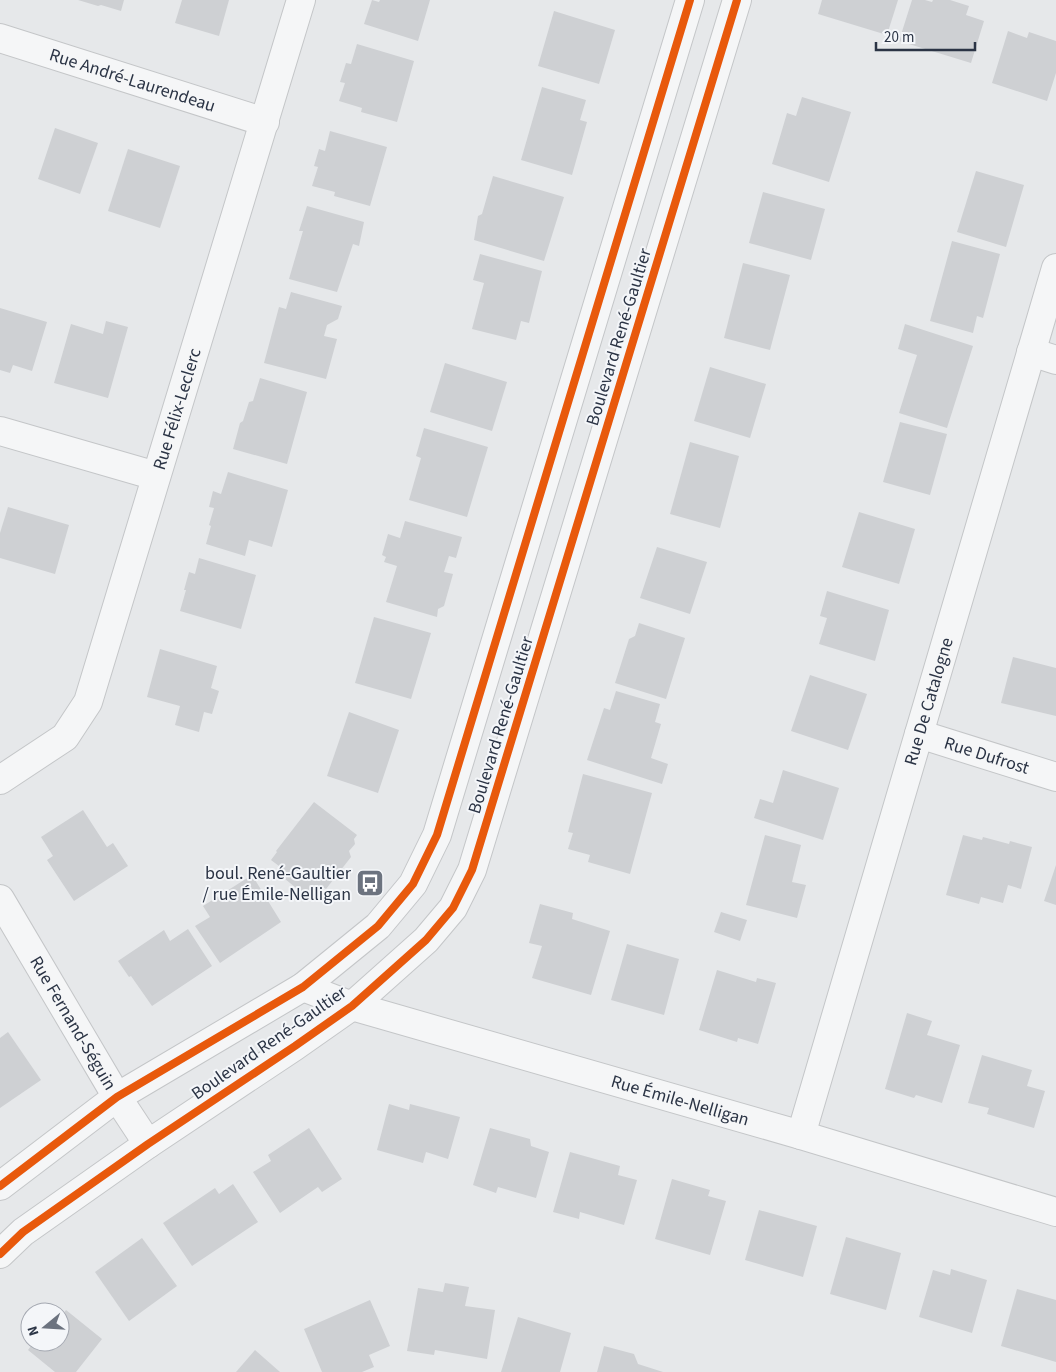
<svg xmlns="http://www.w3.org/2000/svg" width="1056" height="1372" viewBox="0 0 1056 1372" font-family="'Source Sans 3',sans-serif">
  <rect width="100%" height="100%" fill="#e6e8ea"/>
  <!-- building -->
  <g fill="#ced0d3">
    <path d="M78 0H124L121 11 101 5 98 6Z"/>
    <path d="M182 0H229L219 36 175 23Z"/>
    <path d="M372 0 379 2 380 0H430L418 41 364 24Z"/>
    <path d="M822 0H898L887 35 818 14Z"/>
    <path d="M912 0H925L932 2 933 0H950L969 6 966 15 984 21 971 63 899 41Z"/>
    <path d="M554 11 615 30 599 84 538 66Z"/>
    <path d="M1008 31 1027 38 1029 32 1056 41V73L1047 101 992 83Z"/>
    <path d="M357 44 414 61 397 122 361 112 362 108 339 101 345 83 340 82 346 63 351 64Z"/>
    <path d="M542 87 586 100 580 120 587 122 572 175 521 160Z"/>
    <path d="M802 97 851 112 829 182 772 164 787 113 796 116Z"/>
    <path d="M55 128 98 143 80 194 38 179Z"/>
    <path d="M330 131 387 147 370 206 334 196 335 192 312 186 318 167 314 166 319 149 325 151Z"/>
    <path d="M128 149 180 166 160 228 108 211Z"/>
    <path d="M976 171 1024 185 1006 247 957 232Z"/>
    <path d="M493 176 564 197 544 261 474 240 478 216 482 214Z"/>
    <path d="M763 192 825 209 811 260 749 243Z"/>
    <path d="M307 206 364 222 359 246 353 244 337 292 289 279 303 231H299Z"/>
    <path d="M952 241 1000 254 983 318 977 316 973 333 930 321Z"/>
    <path d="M480 254 542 271 529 323 521 321 516 340 472 329 484 283 473 280Z"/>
    <path d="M743 263 790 275 770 350 724 338Z"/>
    <path d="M291 292 342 306 338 319 327 325 324 336 337 339 326 379 264 363 279 307 286 309Z"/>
    <path d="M0 308 47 322 32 371 13 365 10 373 0 370Z"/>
    <path d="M106 321 128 327 108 398 54 383 71 324 103 334Z"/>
    <path d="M905 324 973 346 947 428 899 413 917 355 898 349Z"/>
    <path d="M445 363 507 382 492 431 430 412Z"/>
    <path d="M710 367 766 384 750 438 694 421Z"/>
    <path d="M260 378 307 392 287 464 233 449 240 423 243 421 249 402 253 401Z"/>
    <path d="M900 422 947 434 930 495 883 482Z"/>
    <path d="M424 428 488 447 467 517 409 500 421 458 416 456Z"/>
    <path d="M690 442 739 456 720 528 670 514Z"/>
    <path d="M228 472 288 490 272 547 249 540 245 556 206 544 211 526 209 525 214 508 209 507 213 491 221 494Z"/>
    <path d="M8 507 69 525 55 574 0 558V533Z"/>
    <path d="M859 512 915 529 899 584 842 567Z"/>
    <path d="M405 521 462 537 456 558 449 556 444 572 453 574 444 606 438 609 437 617 386 602 397 566 384 562 386 557 382 555 388 534 400 538Z"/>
    <path d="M657 547 707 562 690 614 640 598Z"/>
    <path d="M199 558 256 575 241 629 180 611 186 590H184L189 572 195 574Z"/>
    <path d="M827 591 889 610 875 661 819 644 827 618 820 616Z"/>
    <path d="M374 617 431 633 411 699 355 683Z"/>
    <path d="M639 623 685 638 666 699 615 683 629 639 635 636Z"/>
    <path d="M160 649 217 666 211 688 219 691 212 714 204 712 199 732 175 725 180 706 147 697Z"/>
    <path d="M1013 657 1056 668V716L1001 703Z"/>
    <path d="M810 675 867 694 848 750 791 731Z"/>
    <path d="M616 691 660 704 655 722 661 724 651 758 668 764 662 784 587 760 604 708 610 710Z"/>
    <path d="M349 712 399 730 378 793 327 776Z"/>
    <path d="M783 770 839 788 823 840 754 818 760 799 773 803Z"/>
    <path d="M583 774 652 793 630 874 588 862 590 855 568 849 573 833 568 832Z"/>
    <path d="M314 802 357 835 354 839 355 844 349 851 351 857 326 889 323 887 312 901 279 874 283 869 271 860 277 852 276 851Z"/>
    <path d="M83 810 107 847 113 843 128 866 74 901 47 860 53 856 41 837Z"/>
    <path d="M765 835 801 845 792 882 806 885 797 918 746 905Z"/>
    <path d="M963 835 982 840 983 837 1009 844 1010 841 1032 847 1021 889 1008 885 1003 903 981 897 979 904 946 895Z"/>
    <path d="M1056 865V905L1044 901Z"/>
    <path d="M252 875 281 922 220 963 195 926 210 917 203 906Z"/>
    <path d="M540 904 573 913 572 919 610 931 591 995 532 978 542 946 529 943Z"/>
    <path d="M721 912 747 920 740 941 714 932Z"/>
    <path d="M188 929 212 966 152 1006 131 976 129 977 118 961 164 930 170 941Z"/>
    <path d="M627 944 679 959 664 1015 611 1000Z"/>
    <path d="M717 970 756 982 757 978 776 983 758 1044 738 1038 737 1042 699 1030Z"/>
    <path d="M907 1013 932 1021 927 1035 960 1045 942 1103 916 1095 914 1098 885 1089Z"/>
    <path d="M8 1032 41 1080 0 1108V1038Z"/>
    <path d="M982 1055 1032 1070 1027 1086 1045 1091 1034 1128 987 1114 989 1108 968 1103Z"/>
    <path d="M389 1104 409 1110 410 1104 460 1117 448 1159 426 1152 423 1163 377 1150Z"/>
    <path d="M309 1128 342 1179 322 1192 318 1187 280 1213 253 1172 271 1161 268 1155Z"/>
    <path d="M490 1128 530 1139 531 1146 549 1152 536 1198 498 1187 496 1193 473 1185Z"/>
    <path d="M570 1152 620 1166 618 1175 637 1180 624 1225 580 1212 579 1219 553 1212Z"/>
    <path d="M672 1179 710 1190 708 1196 726 1201 710 1255 655 1239Z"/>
    <path d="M233 1184 258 1222 192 1266 163 1223 215 1188 219 1194Z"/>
    <path d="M759 1210 817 1226 803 1277 745 1260Z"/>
    <path d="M846 1237 901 1253 886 1310 830 1294Z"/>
    <path d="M142 1238 177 1286 129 1321 95 1272Z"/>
    <path d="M951 1269 987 1280 972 1333 919 1317 933 1270 950 1275Z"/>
    <path d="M445 1283 469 1287 465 1306 495 1310 487 1359 435 1350 434 1355 407 1351 418 1288 443 1292Z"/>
    <path d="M1017 1289 1056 1300V1362L1001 1346Z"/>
    <path d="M370 1300 390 1346 369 1355 374 1367 362 1372H322L304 1329Z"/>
    <path d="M66 1310 102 1339 76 1372H55L28 1350 34 1342H60V1318Z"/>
    <path d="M518 1317 571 1333 560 1372H501Z"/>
    <path d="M604 1346 634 1354 638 1364 663 1372H597Z"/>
    <path d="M255 1350 280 1372H236Z"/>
  </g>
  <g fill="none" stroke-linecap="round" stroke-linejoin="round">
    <!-- minor casing -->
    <g stroke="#c4c6c8" stroke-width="30">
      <g id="minor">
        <path id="s1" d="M0 38 265 122"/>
        <path d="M1031 352 1056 360"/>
        <path d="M0 431 156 476"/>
        <path id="s2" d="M919 734 1056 777"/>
        <path id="s3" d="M0 780 65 737 88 702 301 0"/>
        <path id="s4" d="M0 899 117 1097 148 1144"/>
        <path id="s5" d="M303 987 352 1006 801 1135 1056 1212"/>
        <path id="s6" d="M801 1135 1056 268"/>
        <path d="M0 1186 117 1097 303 987 378 926 413 884 437 835 690 0"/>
        <path d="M0 1254 23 1232 148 1144 295 1046 352 1006 426 940 453 908 472 870 737 0"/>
      </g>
    </g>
    <!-- minor -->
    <use href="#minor" stroke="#f5f6f7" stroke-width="28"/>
    <!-- cycleway casing -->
    <g stroke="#f4f6f9" stroke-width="11">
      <g id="cycleway">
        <path d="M0 1186 117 1097 303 987 378 926 413 884 437 835 690 0"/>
        <path d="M0 1254 23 1232 148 1144 295 1046 352 1006 426 940 453 908 472 870 737 0"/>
      </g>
    </g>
    <!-- cycleway -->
    <use href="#cycleway" stroke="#e8590c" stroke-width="8"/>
  </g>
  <!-- icons -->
  <defs>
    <g id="bus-square" transform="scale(1.4375)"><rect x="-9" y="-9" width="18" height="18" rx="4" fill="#6c737f" stroke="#f4f6f9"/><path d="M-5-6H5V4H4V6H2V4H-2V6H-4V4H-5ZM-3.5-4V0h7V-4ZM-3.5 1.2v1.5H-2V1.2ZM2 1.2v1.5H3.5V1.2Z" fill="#fff"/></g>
  </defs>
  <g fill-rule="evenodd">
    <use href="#bus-square" x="370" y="883"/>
  </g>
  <g text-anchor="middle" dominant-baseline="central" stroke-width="4" stroke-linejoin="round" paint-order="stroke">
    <!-- street labels -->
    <g font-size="18" fill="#2b3445" stroke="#f4f6f9">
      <text stroke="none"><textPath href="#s1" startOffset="139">Rue André-Laurendeau</textPath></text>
      <text transform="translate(619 337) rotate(-73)">Boulevard René-Gaultier</text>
      <text stroke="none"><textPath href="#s3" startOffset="426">Rue Félix-Leclerc</textPath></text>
      <text stroke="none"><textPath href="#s6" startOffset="452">Rue De Catalogne</textPath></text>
      <text transform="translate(501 725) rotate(-73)">Boulevard René-Gaultier</text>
      <text stroke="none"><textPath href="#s2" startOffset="71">Rue Dufrost</textPath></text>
      <text stroke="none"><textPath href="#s4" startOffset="144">Rue Fernand-Séguin</textPath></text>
      <text transform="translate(269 1043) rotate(-35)">Boulevard René-Gaultier</text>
      <text stroke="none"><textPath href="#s5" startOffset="394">Rue Émile-Nelligan</textPath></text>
    </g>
    <!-- poi labels -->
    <g font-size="18" fill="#2b3445" stroke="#f4f6f9" text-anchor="end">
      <text x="351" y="873">boul. René-Gaultier<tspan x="351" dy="21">/ rue Émile-Nelligan</tspan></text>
    </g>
  </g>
  <!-- north arrow -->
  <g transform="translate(45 1327) rotate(252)"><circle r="24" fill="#f4f6f9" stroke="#a4a8b1"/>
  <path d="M0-4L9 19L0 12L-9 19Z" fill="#6c737f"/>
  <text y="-8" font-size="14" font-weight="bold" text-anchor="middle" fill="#2b3445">N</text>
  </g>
  <!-- scale -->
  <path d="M876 42v8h99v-8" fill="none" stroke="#2b3445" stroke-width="2.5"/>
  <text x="884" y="42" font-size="15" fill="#2b3445" stroke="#f4f6f9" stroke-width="4" paint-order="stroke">20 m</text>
</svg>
